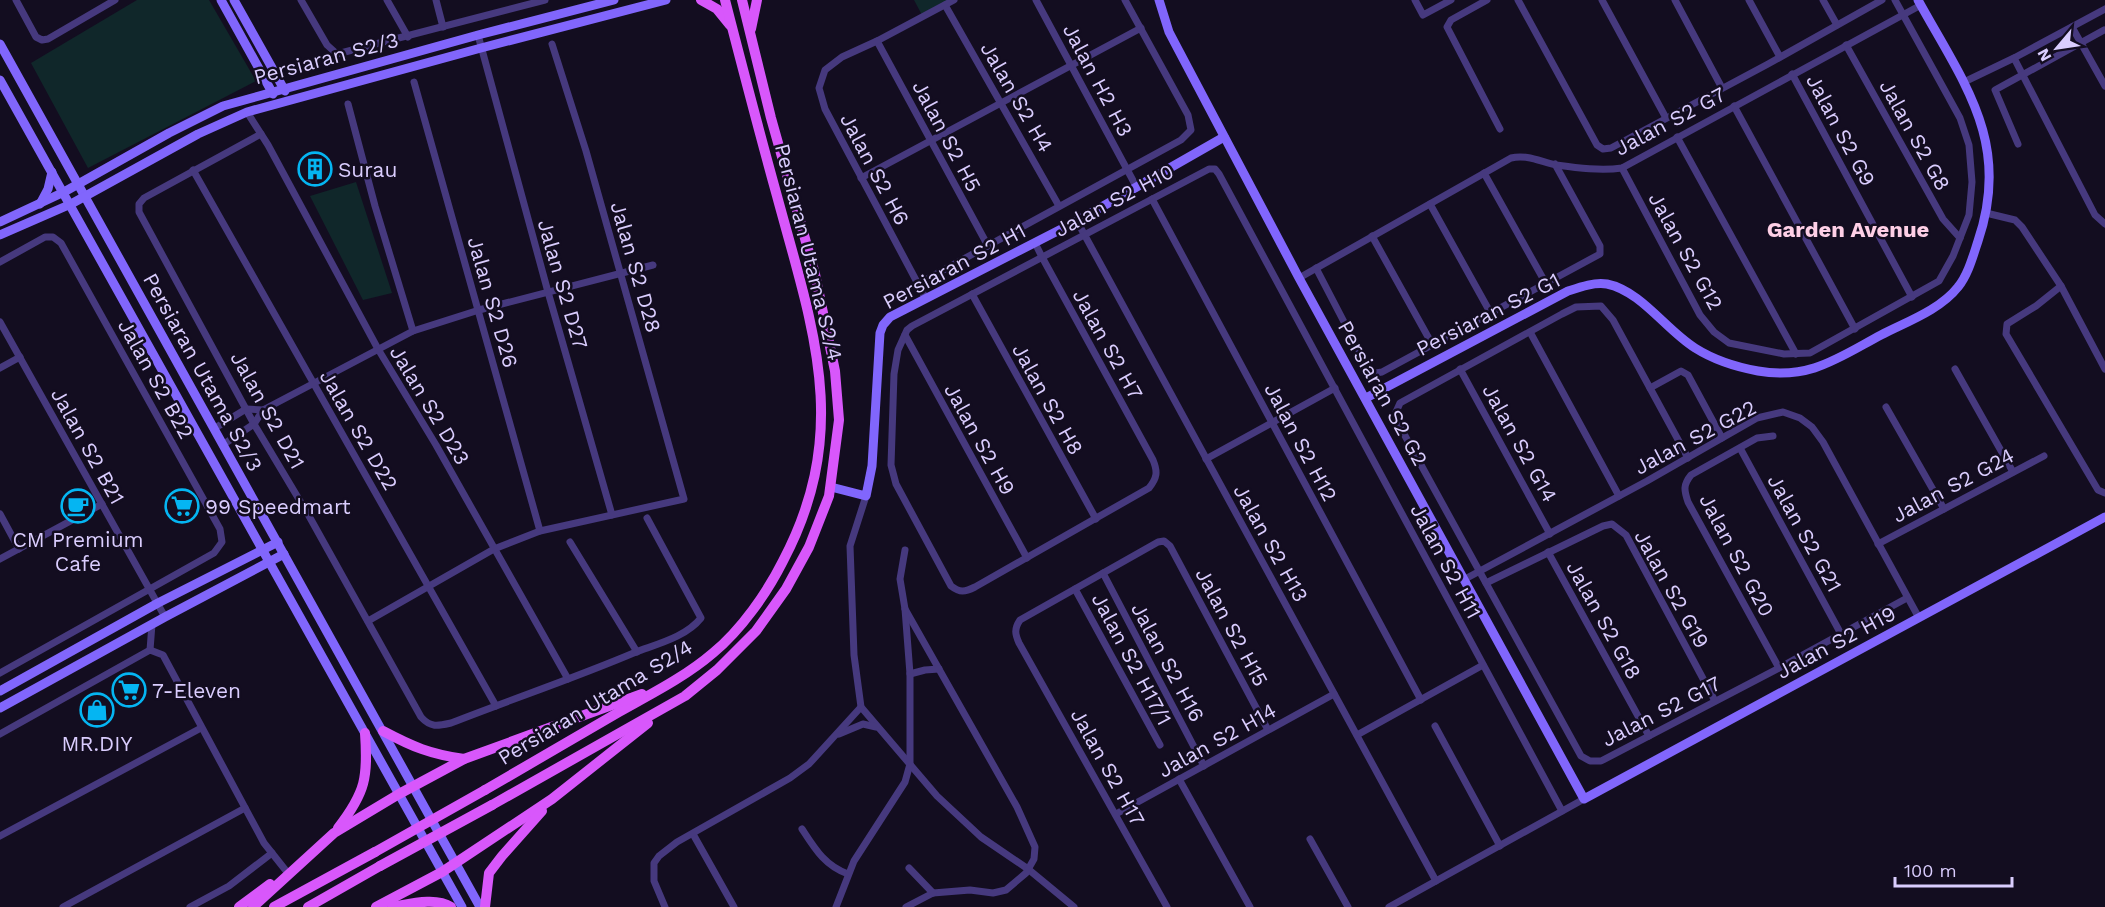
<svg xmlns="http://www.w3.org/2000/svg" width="2105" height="907" viewBox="0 0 2105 907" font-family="'Work Sans',sans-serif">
  <rect width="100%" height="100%" fill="#130d20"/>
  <!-- green -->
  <g fill="#10272a">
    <path d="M137 0H209L256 81 88 168 31 63Z"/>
    <path d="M914 0H953L922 15Z"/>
    <path d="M356 182 392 293 363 300 310 196Z"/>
  </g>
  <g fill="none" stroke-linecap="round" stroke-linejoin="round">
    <!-- street -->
    <g stroke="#46397e" stroke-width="7">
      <path d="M16 0 36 37 42 40 48 39 115 0"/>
      <path d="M301 0 327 45 337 54 545 0"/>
      <path d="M387 0 408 37"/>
      <path d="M436 0 443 27"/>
      <path d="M1036 0 1137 188"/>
      <path d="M1415 0 1423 15 1451 0"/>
      <path d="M1487 0 1451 20 1447 27 1500 129"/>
      <path d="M1518 0 1597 145 1603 149 1611 148 1768 64 1882 0"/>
      <path d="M1602 0 1666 118"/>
      <path d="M1675 0 1722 88"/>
      <path d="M1749 0 1780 57"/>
      <path d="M1823 0 1837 25"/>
      <path d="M945 5 1059 206"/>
      <path d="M2072 27 2105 86"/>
      <path d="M478 35 548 292 612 515"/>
      <path d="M877 41 988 246"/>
      <path d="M1846 45 1943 219 1960 238"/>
      <path d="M2014 58 2095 215 2105 224"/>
      <path d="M1792 74 1912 297"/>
      <path d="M414 82 540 531"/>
      <path d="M1964 82 2014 58 2105 9"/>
      <path d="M348 104 375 206 413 331"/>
      <path d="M1734 106 1855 329"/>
      <path d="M247 112 268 145 378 349 436 445 568 679"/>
      <path d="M261 134 144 198 139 204V212L254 424 309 516 421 717C431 728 438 726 451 723 512 699 575 678 636 652 657 644 686 637 701 618L647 518"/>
      <path d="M1677 137 1796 354"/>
      <path d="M2018 144 1995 90 2104 30"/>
      <path d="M1622 168 1700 315 1714 332 1729 343 1784 354 1810 353 1939 281 1953 256 1969 215 1972 182 1969 145 1960 118 1895 0"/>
      <path d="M193 170 496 706"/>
      <path d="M1484 173 1545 282"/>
      <path d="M861 178 1141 28"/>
      <path d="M1152 199 1421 700"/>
      <path d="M1430 204 1490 312"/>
      <path d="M1986 213 2015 220 2022 227 2061 286 2105 369"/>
      <path d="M1077 221 1436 881"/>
      <path d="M1372 236 1432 344"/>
      <path d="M1035 243 1042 257 1153 460C1158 472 1157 478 1149 488L975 587C965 592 960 593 951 586L896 484 891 465 894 374 898 350 907 330 912 326 1209 169H1215L1219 174 1562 811"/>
      <path d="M0 262 45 237H53L61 243 220 529 222 542 214 553 0 673"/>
      <path d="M1316 268 1369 370 1376 373 1382 372 1600 254V246L1555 164"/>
      <path d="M1299 278 1511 158C1527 154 1541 162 1556 165 1578 168 1601 171 1622 168L1921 5"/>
      <path d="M918 284 1181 140 1191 130 1188 115 1125 0"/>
      <path d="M2061 286 2036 306 2007 324 2006 334 2098 490 2105 493"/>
      <path d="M972 294 1096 519"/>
      <path d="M926 299 825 109 819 88 825 70 842 57 877 41 954 0"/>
      <path d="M0 322 165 617"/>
      <path d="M1530 332 1619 496"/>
      <path d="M905 335 1027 558"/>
      <path d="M0 368 20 357"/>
      <path d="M1460 369 1550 534"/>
      <path d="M1955 369 2013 472"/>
      <path d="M1650 388 1681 371 1688 375 1722 438"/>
      <path d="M1886 407 1944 509"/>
      <path d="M215 428 246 409 263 410"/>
      <path d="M1773 436 1757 438 1691 475C1683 485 1684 490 1688 502L1779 668"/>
      <path d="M224 444 254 424 263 410 413 331 479 310 653 265"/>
      <path d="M1740 448 1841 634"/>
      <path d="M1688 458 1613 320 1601 306 1576 307 1562 314 1400 403 1396 412 1398 423 1581 756 1590 761H1601L1779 668 1907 598"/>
      <path d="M1206 459 1335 388"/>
      <path d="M866 496 850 546 854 655 861 707 937 796 966 823 981 837 1028 869 1074 907"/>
      <path d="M0 514 19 549"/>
      <path d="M570 542 637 652"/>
      <path d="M1878 544 2044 456"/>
      <path d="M1548 552 1649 736"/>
      <path d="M0 559 102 504"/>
      <path d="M1103 573 1204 766"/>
      <path d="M1465 579 1647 481 1757 418 1783 412 1800 418 1812 427 1823 442 1919 618"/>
      <path d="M1486 583 1603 526 1612 524 1626 535 1715 701"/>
      <path d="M1075 589 1160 745"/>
      <path d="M905 609 1017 807 1035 847 1034 859 1026 873 1006 890 993 893 970 890 933 893 906 907"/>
      <path d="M368 621 494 549 540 531 684 499 586 151 552 44"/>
      <path d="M150 650 152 624"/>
      <path d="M910 674 925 670 939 669"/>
      <path d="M1435 726 1500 846"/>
      <path d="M0 734 150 650 163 655 264 843 287 872"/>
      <path d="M839 734 863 724 876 727"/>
      <path d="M1357 735 1483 665"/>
      <path d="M1179 779 1250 907"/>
      <path d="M1116 814 1334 694"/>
      <path d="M802 829C815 849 825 866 848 874"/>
      <path d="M693 834 734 907"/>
      <path d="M0 836 201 728"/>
      <path d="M1310 839 1348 907"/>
      <path d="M909 868 933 893"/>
      <path d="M63 907 245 808"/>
      <path d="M190 907 229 886 272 853"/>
      <path d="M665 907 654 881V863L659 856 677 842 790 778 809 764 861 707"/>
      <path d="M836 907 854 861 905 782 910 764V674L905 609 900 579 905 550"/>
      <path d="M1167 907 1019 643C1015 634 1014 629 1020 620L1158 542 1164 541 1170 546 1268 730"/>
      <path d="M1389 907 1584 799"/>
    </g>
    <!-- secondary -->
    <g stroke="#8166fc" stroke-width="9">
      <path d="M221 0 273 94"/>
      <path d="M234 0 285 91"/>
      <path d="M1159 0 1169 32 1179 51 1299 278 1584 799 2105 517"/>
      <path d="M0 44 480 907"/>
      <path d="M0 80 462 907"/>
      <path d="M40 204 48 189 52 172"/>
      <path d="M0 222 64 192 169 133 223 106 478 35 614 0"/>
      <path d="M0 235 71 204 198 134 247 112 481 48 666 0"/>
      <path d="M1366 398 1568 291C1580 287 1594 282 1607 284 1641 291 1666 330 1695 348 1714 360 1736 367 1758 371 1810 380 1838 358 1881 335 1906 322 1940 310 1958 287 1968 275 1973 256 1978 241 2012 142 1963 82 1918 0"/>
      <path d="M831 487 866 496 872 466 880 333 883 325 890 317 1077 221 1224 137"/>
      <path d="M0 691 158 603 278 542"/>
      <path d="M0 708 165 617 284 554"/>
    </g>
    <!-- primary -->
    <g stroke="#d857fb" stroke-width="10">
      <path d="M701 0 717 9 730 25"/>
      <path d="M751 29 757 0"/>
      <path d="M383 731C413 747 430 754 464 759"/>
      <path d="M485 790C530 764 575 738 619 712 651 694 685 677 713 653 741 630 767 593 783 561 852 430 813 329 777 196 759 131 742 66 725 0"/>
      <path d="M492 805 685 696 717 670 756 631 786 589 809 547 829 496 839 420 835 371 815 274 771 118 742 0"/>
      <path d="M338 828C366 792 368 777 365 733"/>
      <path d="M239 907 270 884"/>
      <path d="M253 907 334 833 399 794 464 759 642 694"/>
      <path d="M274 907 375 852"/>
      <path d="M308 907 380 866"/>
      <path d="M376 907 442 872 552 799 648 723"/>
      <path d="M392 907C410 904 436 897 451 907"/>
      <path d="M485 907 489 873 502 856 542 811"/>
    </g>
    <!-- primary-bridge -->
    <g stroke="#d857fb" stroke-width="10">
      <path d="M375 852 485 790"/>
      <path d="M380 866 492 805"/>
    </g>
  </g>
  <!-- icons -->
  <defs>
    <g id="building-ring" transform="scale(1.725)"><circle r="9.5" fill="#130d20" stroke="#05b5f2" stroke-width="1.5"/><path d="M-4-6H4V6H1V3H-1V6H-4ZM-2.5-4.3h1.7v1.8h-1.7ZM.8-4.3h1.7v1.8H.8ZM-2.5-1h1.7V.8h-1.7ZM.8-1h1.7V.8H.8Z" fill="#05b5f2"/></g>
    <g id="cafe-ring" transform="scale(1.725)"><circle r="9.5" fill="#130d20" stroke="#05b5f2" stroke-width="1.5"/><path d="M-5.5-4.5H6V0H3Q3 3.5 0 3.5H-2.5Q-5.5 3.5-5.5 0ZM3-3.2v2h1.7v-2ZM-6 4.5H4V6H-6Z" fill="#05b5f2"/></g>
    <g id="supermarket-ring" transform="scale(1.725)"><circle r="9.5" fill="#130d20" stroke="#05b5f2" stroke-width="1.5"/><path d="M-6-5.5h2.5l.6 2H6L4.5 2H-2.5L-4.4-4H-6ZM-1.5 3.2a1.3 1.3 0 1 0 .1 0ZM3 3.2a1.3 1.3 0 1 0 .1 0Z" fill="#05b5f2"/></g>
    <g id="shop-ring" transform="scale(1.725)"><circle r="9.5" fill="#130d20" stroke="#05b5f2" stroke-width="1.5"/><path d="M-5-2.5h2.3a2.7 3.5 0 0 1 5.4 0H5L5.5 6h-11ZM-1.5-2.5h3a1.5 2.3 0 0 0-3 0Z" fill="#05b5f2"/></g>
  </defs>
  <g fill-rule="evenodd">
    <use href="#building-ring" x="315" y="169"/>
    <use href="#cafe-ring" x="78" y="506"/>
    <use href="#supermarket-ring" x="182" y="506"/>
    <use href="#supermarket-ring" x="129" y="690"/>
    <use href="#shop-ring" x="97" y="710"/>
  </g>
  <g text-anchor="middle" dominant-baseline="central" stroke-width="5" stroke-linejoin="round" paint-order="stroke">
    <!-- street labels -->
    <g font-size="21" fill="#dacdfe" stroke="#130d20">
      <text transform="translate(326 58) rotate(-15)">Persiaran S2/3</text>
      <text transform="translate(1098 80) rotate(62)">Jalan H2 H3</text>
      <text transform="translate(1017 97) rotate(60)">Jalan S2 H4</text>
      <text transform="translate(1670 121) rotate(-28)">Jalan S2 G7</text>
      <text transform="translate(1841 130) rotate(62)">Jalan S2 G9</text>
      <text transform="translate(1915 135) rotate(61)">Jalan S2 G8</text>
      <text transform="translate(947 136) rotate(62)">Jalan S2 H5</text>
      <text transform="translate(875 169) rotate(62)">Jalan S2 H6</text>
      <text transform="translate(1114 200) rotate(-28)">Jalan S2 H10</text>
      <text transform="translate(1686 251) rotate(61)">Jalan S2 G12</text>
      <text transform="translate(809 252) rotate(76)">Persiaran Utama S2/4</text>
      <text transform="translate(954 266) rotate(-28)">Persiaran S2 H1</text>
      <text transform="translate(636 267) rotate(74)">Jalan S2 D28</text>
      <text transform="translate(563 284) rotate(74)">Jalan S2 D27</text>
      <text transform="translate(493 302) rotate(74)">Jalan S2 D26</text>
      <text transform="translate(1488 314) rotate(-27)">Persiaran S2 G1</text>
      <text transform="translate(1108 344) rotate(61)">Jalan S2 H7</text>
      <text transform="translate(203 372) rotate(61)">Persiaran Utama S2/3</text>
      <text transform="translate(156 379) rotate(61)">Jalan S2 B22</text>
      <text transform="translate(1383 393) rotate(61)">Persiaran S2 G2</text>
      <text transform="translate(1048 399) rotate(61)">Jalan S2 H8</text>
      <text transform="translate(430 405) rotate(59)">Jalan S2 D23</text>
      <text transform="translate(268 410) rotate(61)">Jalan S2 D21</text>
      <text transform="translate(359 430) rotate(60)">Jalan S2 D22</text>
      <text transform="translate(1695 437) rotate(-28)">Jalan S2 G22</text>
      <text transform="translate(980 439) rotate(61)">Jalan S2 H9</text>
      <text transform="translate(1301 442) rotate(62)">Jalan S2 H12</text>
      <text transform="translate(1520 443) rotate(61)">Jalan S2 G14</text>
      <text transform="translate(88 446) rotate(61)">Jalan S2 B21</text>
      <text transform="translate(1953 485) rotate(-28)">Jalan S2 G24</text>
      <text transform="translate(1805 533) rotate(61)">Jalan S2 G21</text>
      <text transform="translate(1271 543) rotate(61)">Jalan S2 H13</text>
      <text transform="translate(1737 555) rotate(62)">Jalan S2 G20</text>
      <text transform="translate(1446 561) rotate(62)">Jalan S2 H11</text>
      <text transform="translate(1672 589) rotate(61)">Jalan S2 G19</text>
      <text transform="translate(1604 620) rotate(61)">Jalan S2 G18</text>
      <text transform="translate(1232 627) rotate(62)">Jalan S2 H15</text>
      <text transform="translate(1836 642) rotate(-28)">Jalan S2 H19</text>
      <text transform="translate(1132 659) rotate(62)">Jalan S2 H17/1</text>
      <text transform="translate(1168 662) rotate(62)">Jalan S2 H16</text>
      <text transform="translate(595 702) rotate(-31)">Persiaran Utama S2/4</text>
      <text transform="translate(1661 711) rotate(-27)">Jalan S2 G17</text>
      <text transform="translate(1217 740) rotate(-29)">Jalan S2 H14</text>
      <text transform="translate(1108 767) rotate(61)">Jalan S2 H17</text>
    </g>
    <!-- poi labels -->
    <g font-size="21" fill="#dacdfe" stroke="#130d20" text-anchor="start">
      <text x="338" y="169">Surau</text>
      <text x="205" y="506">99 Speedmart</text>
      <text x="78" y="539" text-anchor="middle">CM Premium<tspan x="78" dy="24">Cafe</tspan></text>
      <text x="152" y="690">7-Eleven</text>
      <text x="97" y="743" text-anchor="middle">MR.DIY</text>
    </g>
    <!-- neighbourhood labels -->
    <g font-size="22" font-weight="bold" fill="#fecfe6" stroke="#130d20">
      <text x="1848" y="229">Garden Avenue</text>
    </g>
  </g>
  <!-- north arrow -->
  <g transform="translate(2057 48) rotate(241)" stroke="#130d20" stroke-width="4.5" paint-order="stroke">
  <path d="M0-4.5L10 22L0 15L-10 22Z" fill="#dacdfe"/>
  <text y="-9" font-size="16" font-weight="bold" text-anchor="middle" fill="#dacdfe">N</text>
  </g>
  <!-- scale -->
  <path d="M1895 877v9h117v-9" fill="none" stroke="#dacdfe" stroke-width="3"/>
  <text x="1904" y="877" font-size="18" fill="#dacdfe" stroke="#130d20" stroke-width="4.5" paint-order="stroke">100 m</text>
</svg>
